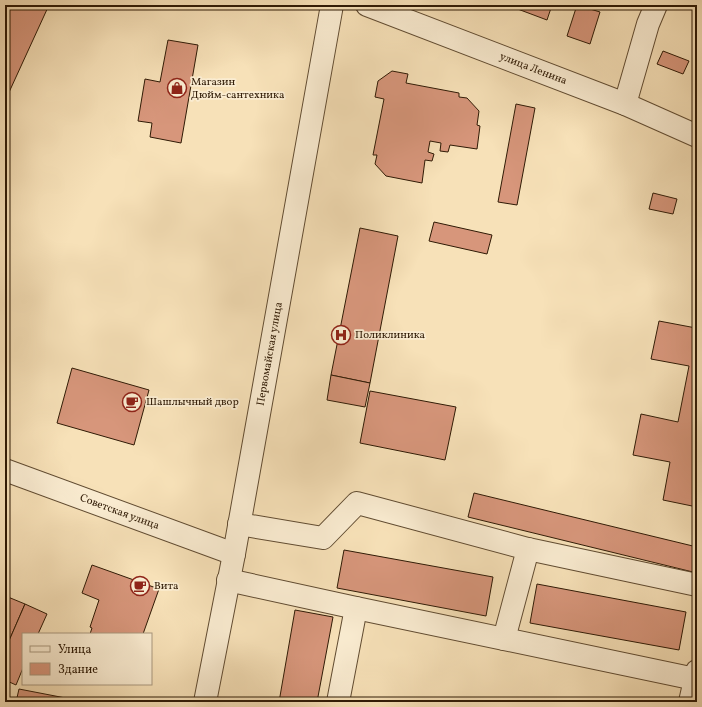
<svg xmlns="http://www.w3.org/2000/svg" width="702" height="707" viewBox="0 0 702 707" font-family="Vollkorn,serif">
  <rect width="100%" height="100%" fill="#f7e1b8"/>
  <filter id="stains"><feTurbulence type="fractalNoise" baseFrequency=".005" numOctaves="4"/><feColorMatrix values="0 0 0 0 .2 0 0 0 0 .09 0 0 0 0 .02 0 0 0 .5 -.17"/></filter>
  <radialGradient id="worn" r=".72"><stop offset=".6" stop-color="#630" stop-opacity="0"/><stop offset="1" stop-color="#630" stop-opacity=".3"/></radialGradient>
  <!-- building -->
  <g fill="#d7967b" stroke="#2f1a05">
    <path d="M5 5H49L5 101Z"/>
    <path d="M507 5H552L547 20Z"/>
    <path d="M577 5 600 12 590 44 567 36Z"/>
    <path d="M168 40 198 45 181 143 150 137 152 123 138 121 145 79 160 82Z"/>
    <path d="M663 51 689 61 683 74 657 64Z"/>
    <path d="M392 71 408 74 406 83 459 93V97L467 98 479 111 477 125 480 126 477 149 450 145 448 152 440 151 441 143 430 141 428 152 434 154 432 161 425 160 422 183 386 176 375 164 377 155H373L384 99 375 97 378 81Z"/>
    <path d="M516 104 535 108 517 205 498 202Z"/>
    <path d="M653 193 677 199 673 214 649 209Z"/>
    <path d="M697 201V218L693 217Z"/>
    <path d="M434 222 492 235 487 254 429 241Z"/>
    <path d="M360 228 398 236 370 383 331 375Z"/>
    <path d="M659 321 696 328 697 323V446L694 464H697V507L663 500 670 462 633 455 641 414 678 422 689 366 651 359Z"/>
    <path d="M72 368 149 390 134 445 57 423Z"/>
    <path d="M331 375 370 383 365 407 327 400Z"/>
    <path d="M370 391 456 407 445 460 360 443Z"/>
    <path d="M474 493 697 547V573L468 517Z"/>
    <path d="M344 550 493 577 486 616 337 588Z"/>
    <path d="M92 565 159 589 143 634H90L92 628 90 627 99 600 82 593Z"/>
    <path d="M537 584 686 612 679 650 530 623Z"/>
    <path d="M8 597 25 604 5 650V605Z"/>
    <path d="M25 604 47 614 38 634H23V668L16 685 5 680V650Z"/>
    <path d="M295 610 333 617 317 702H279Z"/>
    <path d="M19 689 81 701 80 702H16Z"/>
  </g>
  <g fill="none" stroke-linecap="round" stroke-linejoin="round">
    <!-- minor casing -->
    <g stroke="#614c32" stroke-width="24">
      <g id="minor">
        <path id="s1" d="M367 5 625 104 697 136"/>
        <path d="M625 104 648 24 656 5"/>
        <path id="s2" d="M5 470 234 554"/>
        <path d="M239 524 323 538 357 503 528 549 697 585"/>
        <path d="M228 580 356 608 695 679"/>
        <path d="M504 639 528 549"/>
        <path id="s3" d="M205 702 234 554 332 5"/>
        <path d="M338 702 356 608"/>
        <path d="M690 702 697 671"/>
      </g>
    </g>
    <!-- minor -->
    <use href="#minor" stroke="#faecd1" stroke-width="22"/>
  </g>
  <!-- icons -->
  <defs>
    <g id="shop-ring" transform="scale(1)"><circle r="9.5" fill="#faecd1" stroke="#8f2418" stroke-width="1.5"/><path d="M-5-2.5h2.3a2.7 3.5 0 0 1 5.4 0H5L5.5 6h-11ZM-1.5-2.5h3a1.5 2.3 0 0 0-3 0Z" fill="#8f2418"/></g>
    <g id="hospital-ring" transform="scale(1)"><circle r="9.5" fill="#faecd1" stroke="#8f2418" stroke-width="1.5"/><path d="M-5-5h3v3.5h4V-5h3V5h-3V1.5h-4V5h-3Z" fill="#8f2418"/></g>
    <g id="cafe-ring" transform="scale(1)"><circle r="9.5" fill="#faecd1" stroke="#8f2418" stroke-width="1.5"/><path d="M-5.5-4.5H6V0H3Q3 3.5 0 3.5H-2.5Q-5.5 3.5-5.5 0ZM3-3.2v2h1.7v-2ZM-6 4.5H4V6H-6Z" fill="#8f2418"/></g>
  </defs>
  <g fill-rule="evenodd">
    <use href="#shop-ring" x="177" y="88"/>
    <use href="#hospital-ring" x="341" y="335"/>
    <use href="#cafe-ring" x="132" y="402"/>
    <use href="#cafe-ring" x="140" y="586"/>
  </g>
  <g text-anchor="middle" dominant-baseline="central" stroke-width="3.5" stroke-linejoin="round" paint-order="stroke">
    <!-- street labels -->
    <g font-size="11" fill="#2f1a05" stroke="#faecd1">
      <text stroke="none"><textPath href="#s1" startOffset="178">улица Ленина</textPath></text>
      <text stroke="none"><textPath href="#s3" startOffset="354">Первомайская улица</textPath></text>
      <text stroke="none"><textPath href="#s2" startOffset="122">Советская улица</textPath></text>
    </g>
    <!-- poi labels -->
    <g font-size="11" fill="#2f1a05" stroke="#faecd1" text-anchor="start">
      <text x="191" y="82">Магазин<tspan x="191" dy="13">Дюйм-сантехника</tspan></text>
      <text x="355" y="335">Поликлиника</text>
      <text x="146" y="402">Шашлычный двор</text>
      <text x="154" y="586">Вита</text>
    </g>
  </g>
  <!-- margin -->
  <rect width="702" height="707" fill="none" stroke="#f7e1b8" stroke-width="20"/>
  <rect x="6" y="6" width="690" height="695" fill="none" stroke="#2f1a05" stroke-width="2"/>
  <rect x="10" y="10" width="682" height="687" fill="none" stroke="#2f1a05"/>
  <!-- legend -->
  <rect x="22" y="633" width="130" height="52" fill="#faecd1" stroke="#a9987f"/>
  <rect x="30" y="646" width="20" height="6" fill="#faecd1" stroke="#a9987f"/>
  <text x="58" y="653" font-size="12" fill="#2f1a05">Улица</text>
  <rect x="30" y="663" width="20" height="12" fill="#d7967b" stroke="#a9987f"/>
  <text x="58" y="673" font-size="12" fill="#2f1a05">Здание</text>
  <rect width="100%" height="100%" filter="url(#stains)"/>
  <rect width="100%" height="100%" fill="url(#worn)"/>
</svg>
